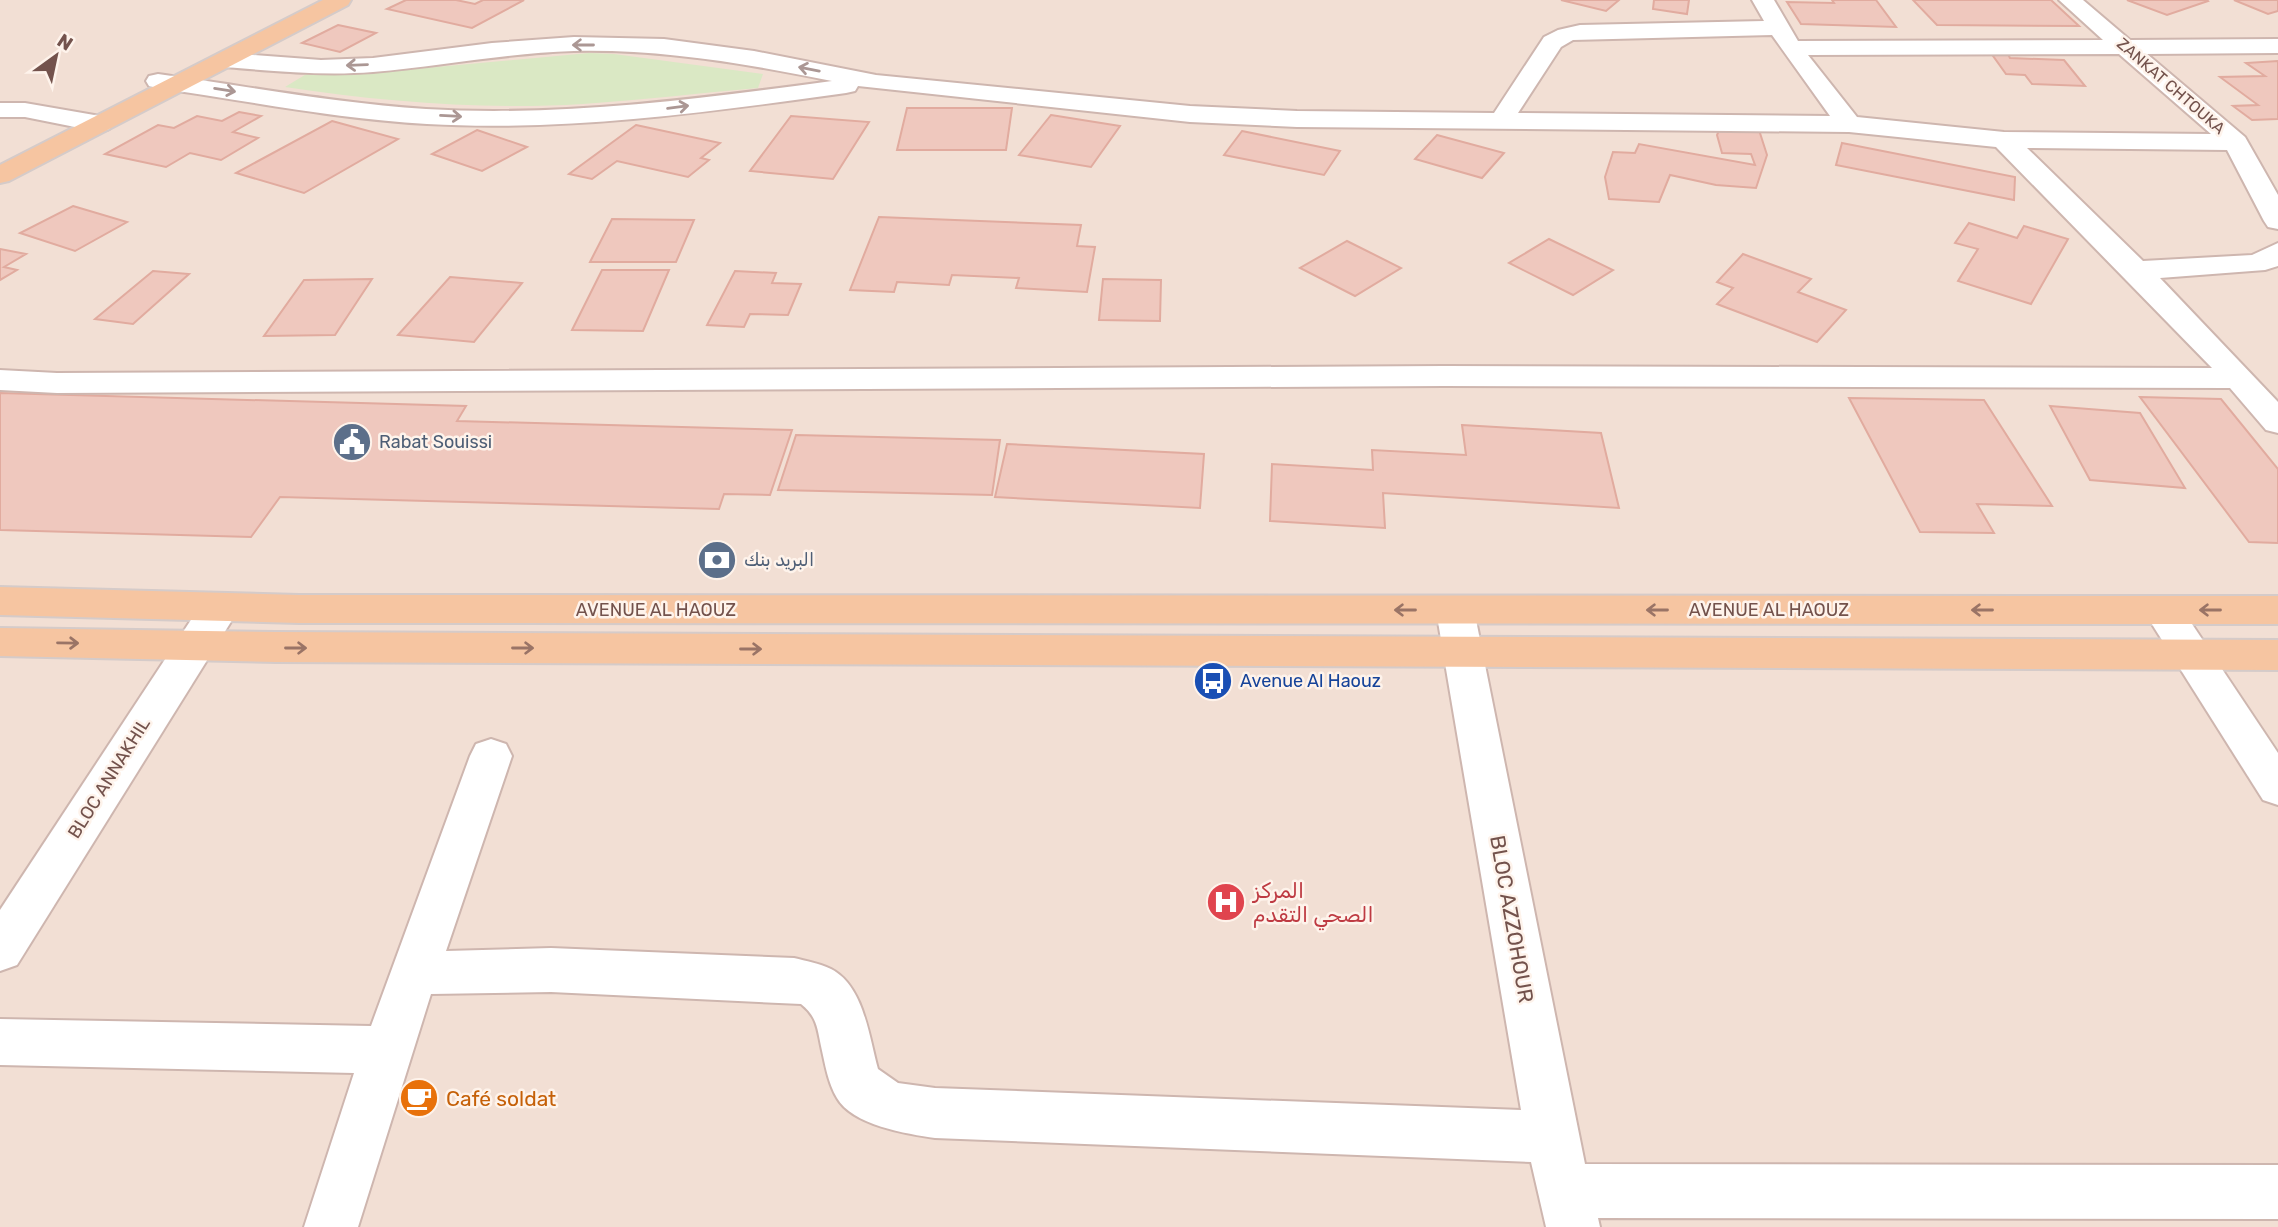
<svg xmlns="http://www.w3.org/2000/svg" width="2278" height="1227" viewBox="0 0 2278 1227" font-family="Rubik,Vazirmatn,sans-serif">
  <rect width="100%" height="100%" fill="#fbeee5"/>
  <!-- residential -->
  <rect fill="#f2dfd4" x="0" y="0" width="2278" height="1227"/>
  <!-- green -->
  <path fill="#dae8c4" d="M589 53 614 54 763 74 758 88C700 93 642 100 583 104 484 110 384 102 285 87L308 73 393 71Z"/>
  <!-- building -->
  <g fill="#efc8be" stroke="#e1ab9f" stroke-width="2">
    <path d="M406 0H456L475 4 483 0H524L472 28 387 9Z"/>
    <path d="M1561 0H1619L1606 11Z"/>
    <path d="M1654 0H1689L1687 14 1653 9Z"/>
    <path d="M1832 0H1876L1896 27 1801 24 1787 2 1834 3Z"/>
    <path d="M1913 0H2051L2079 26 1937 25Z"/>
    <path d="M2127 0H2207L2208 1 2167 15Z"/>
    <path d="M2234 0H2278V11L2268 14Z"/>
    <path d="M338 25 376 33 340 52 302 43Z"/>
    <path d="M1991 53 2008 54 2010 58 2064 60 2085 86 2032 84 2025 75 2006 74Z"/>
    <path d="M2278 61V119L2252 120 2233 106 2258 105 2220 77 2265 76 2246 63Z"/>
    <path d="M907 108H1012L1006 150H897Z"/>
    <path d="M239 112 261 116 233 132 258 138 221 160 190 153 166 167 105 154 158 125 174 128 197 116 222 121Z"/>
    <path d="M1051 115 1120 126 1091 167 1019 155Z"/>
    <path d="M791 116 869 122 833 179 750 171Z"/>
    <path d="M332 121 398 139 304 193 236 173Z"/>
    <path d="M636 125 720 143 701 158 709 160 688 177 617 161 592 179 569 174Z"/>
    <path d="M1720 128 1759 130 1767 155 1756 188 1716 185 1670 175 1659 202 1609 199 1605 177 1613 152 1635 153 1639 144 1755 165 1751 154 1722 153 1717 135Z"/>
    <path d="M477 130 527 147 482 171 432 154Z"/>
    <path d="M1242 131 1340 151 1324 175 1224 155Z"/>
    <path d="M1437 135 1504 153 1482 178 1415 159Z"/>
    <path d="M1842 143 2015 177 2014 200 1836 165Z"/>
    <path d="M73 206 127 222 75 251 20 233Z"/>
    <path d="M879 217 1081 225 1077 246 1095 247 1087 292 1016 288 1019 278 952 275 949 285 897 282 894 292 850 290Z"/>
    <path d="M612 219 694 220 676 262H590Z"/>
    <path d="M1969 223 2017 238 2024 226 2068 239 2031 304 1958 281 1978 249 1955 243Z"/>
    <path d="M1549 239 1613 270 1573 295 1509 263Z"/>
    <path d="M1347 241 1401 268 1355 296 1300 268Z"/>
    <path d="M0 249 26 254 4 267 17 270 0 280Z"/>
    <path d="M1743 254 1811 279 1798 292 1846 310 1817 342 1717 304 1733 288 1717 282Z"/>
    <path d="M602 270H669L643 331 572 330Z"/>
    <path d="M153 271 189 274 133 324 95 319Z"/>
    <path d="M735 271 776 273 772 283 801 284 788 315 750 314 744 327 707 325Z"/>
    <path d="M450 277 522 283 474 342 398 335Z"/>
    <path d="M372 279 335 335 264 336 304 280Z"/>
    <path d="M1103 279 1161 280 1160 321 1099 320Z"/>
    <path d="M0 393 466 406 457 421 792 430 770 495 724 494 719 509 280 497 251 537 0 530Z"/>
    <path d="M2140 397 2221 399 2278 469V543L2249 542Z"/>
    <path d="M1849 398 1984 400 2052 506 1977 504 1994 533 1920 532Z"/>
    <path d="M2050 406 2140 413 2185 488 2090 480Z"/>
    <path d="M1462 425 1601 433 1619 508 1383 493 1385 528 1270 521 1272 464 1373 470 1372 450 1466 455Z"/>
    <path d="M796 435 1000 440 992 495 778 490Z"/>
    <path d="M1007 444 1204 454 1200 508 995 497Z"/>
  </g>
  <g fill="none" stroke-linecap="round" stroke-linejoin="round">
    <!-- minor casing -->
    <g stroke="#ceb6af" stroke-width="4">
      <g id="minor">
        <path d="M1752 0H1774L1798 41 2103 40 2059 0H2083L2130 40 2278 39V53L2147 54 2245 137 2278 195V229L2268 227 2264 221 2227 150 2027 148 2143 261 2252 255 2278 243V266L2265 270 2160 278 2278 402V433L2266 430 2230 388 1444 386 57 393 0 390V370L57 373 1444 366 2212 368 1996 147 1849 132 1297 127 1190 122 858 86 855 91 846 93C708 112 567 132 427 124 336 119 248 101 158 88L149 86 146 81 149 76 158 74C247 86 336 103 426 109 561 117 698 99 832 81 747 64 662 49 574 51 507 53 441 66 373 72 324 76 274 71 225 67L217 65 213 60 217 55 225 53 321 60 373 58 492 43 574 37 664 39 754 51 876 75 1190 106 1297 111 1494 113 1544 37 1558 30 1580 25 1764 21ZM1772 35 1830 116 1518 113 1561 47 1573 40ZM2119 54 2211 134 2004 132 1857 117 1808 55Z"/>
        <path d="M0 103H25L100 116 109 119 113 124 109 129 100 132 25 117H0Z"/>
        <path d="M220 593 234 597 239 607 234 617 17 965 0 971V910L206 597Z"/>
        <path d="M1455 596 1469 600 1474 610 1585 1164 2278 1165V1219L1598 1218 1600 1227H1546L1531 1162 935 1138C907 1134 852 1125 837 1098 828 1083 825 1064 821 1046 817 1027 817 1017 801 1004L551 992 431 994 358 1227H304L354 1073 0 1065V1019L371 1026 470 756 476 744 491 739 506 744 512 756 446 951 551 948 794 958C806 961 819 963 831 969 864 986 869 1037 878 1069L898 1083 935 1088 1521 1110 1436 610 1441 600Z"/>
        <path d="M2162 596 2176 600 2278 753V805L2263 800 2143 610 2148 600Z"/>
      </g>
    </g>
    <!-- major casing -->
    <g stroke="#d5cbc9" stroke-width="4">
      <g id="major">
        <path d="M323 0H351L348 5 9 181 0 183V165Z"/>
        <path d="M0 587 299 595 2278 596V624L299 623 0 615Z"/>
        <path d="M0 628 276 632 2278 640V670L276 662 0 656Z"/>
      </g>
    </g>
    <!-- minor -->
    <use href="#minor" fill="#fff" fill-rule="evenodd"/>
    <!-- major -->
    <use href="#major" fill="#f6c5a1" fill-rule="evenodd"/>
  </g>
  <!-- one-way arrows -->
  <defs><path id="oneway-shaft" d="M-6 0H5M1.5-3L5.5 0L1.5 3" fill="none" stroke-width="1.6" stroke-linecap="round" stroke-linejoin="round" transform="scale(1.75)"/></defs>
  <g stroke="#ab9794">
    <use href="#oneway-shaft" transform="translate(583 45) rotate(-180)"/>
    <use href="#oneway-shaft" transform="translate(357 65) rotate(178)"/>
    <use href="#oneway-shaft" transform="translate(809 69) rotate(-169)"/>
    <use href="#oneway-shaft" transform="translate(225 90) rotate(9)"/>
    <use href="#oneway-shaft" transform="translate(678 107) rotate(-7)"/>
    <use href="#oneway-shaft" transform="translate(451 116) rotate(3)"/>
  </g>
  <g stroke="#9a7466">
    <use href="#oneway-shaft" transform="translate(1405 610) rotate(-180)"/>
    <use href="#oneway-shaft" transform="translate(1657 610) rotate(-180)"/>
    <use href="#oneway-shaft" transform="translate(1982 610) rotate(-180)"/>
    <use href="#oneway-shaft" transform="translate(2210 610) rotate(180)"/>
    <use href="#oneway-shaft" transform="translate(68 643) rotate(1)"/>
    <use href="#oneway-shaft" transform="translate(296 648)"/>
    <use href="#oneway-shaft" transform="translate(523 648)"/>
    <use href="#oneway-shaft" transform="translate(751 649)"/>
  </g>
  <!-- icons -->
  <defs>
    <g id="civic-disc" transform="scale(2.0125)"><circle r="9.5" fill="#5c6f8a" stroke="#fef3eb"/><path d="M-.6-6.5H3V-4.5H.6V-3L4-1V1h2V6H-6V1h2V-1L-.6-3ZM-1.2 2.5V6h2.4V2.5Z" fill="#fff"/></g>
    <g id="bank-disc" transform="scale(2.0125)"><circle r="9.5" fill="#5c6f8a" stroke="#fef3eb"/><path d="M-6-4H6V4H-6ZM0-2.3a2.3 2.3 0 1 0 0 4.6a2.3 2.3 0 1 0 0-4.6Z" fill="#fff"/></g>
    <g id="bus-disc" transform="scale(2.0125)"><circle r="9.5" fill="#1a4fb4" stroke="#fef3eb"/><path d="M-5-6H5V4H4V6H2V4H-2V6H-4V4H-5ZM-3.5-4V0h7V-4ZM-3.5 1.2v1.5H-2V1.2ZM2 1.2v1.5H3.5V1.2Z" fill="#fff"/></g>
    <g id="hospital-disc" transform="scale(2.0125)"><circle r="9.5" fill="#e0444e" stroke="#fef3eb"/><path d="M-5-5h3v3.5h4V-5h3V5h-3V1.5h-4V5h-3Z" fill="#fff"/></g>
    <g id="cafe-disc" transform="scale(2.0125)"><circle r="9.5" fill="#e8710a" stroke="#fef3eb"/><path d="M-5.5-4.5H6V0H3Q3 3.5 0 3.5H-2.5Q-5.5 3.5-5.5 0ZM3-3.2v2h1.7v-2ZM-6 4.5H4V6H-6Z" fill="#fff"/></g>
  </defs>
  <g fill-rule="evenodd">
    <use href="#civic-disc" x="352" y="442"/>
    <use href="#bank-disc" x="717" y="560"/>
    <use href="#bus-disc" x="1213" y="681"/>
    <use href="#hospital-disc" x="1226" y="902"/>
    <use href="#cafe-disc" x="419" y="1098"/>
  </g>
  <g text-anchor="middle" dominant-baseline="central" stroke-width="5" stroke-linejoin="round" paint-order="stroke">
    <!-- far-street labels -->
    <g font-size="16" fill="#73524c" stroke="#fef3eb">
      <text transform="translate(2171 86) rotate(41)">ZANKAT CHTOUKA</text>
    </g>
    <!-- service labels -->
    <g font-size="18" fill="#4e5e75" stroke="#fef3eb" text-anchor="start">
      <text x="379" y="442">Rabat Souissi</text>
      <text x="744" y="560">البريد بنك</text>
    </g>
    <!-- street labels -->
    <g font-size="18" fill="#73524c" stroke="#fef3eb">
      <text x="656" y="610">AVENUE AL HAOUZ</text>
      <text x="1769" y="610">AVENUE AL HAOUZ</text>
      <text transform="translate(109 778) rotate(-58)">BLOC ANNAKHIL</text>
    </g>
    <!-- transit labels -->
    <g font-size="18" fill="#164399" stroke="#fef3eb" text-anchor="start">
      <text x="1240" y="681">Avenue Al Haouz</text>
    </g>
    <!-- near-health labels -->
    <g font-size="21" fill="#be3a42" stroke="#fef3eb" text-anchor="start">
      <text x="1253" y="890">المركز<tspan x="1253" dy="24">الصحي التقدم</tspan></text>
    </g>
    <!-- near-street labels -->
    <g font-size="21" fill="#73524c" stroke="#fef3eb">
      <text transform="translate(1512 919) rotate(80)">BLOC AZZOHOUR</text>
    </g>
    <!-- near-food labels -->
    <g font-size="21" fill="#c56008" stroke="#fef3eb" text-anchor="start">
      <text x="446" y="1098">Café soldat</text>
    </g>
  </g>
  <!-- north arrow -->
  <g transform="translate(56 56) rotate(33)" stroke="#fef3eb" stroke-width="5" paint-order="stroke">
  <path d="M0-5L12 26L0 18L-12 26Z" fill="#73524c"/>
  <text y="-10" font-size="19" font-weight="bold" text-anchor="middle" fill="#73524c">N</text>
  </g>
</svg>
